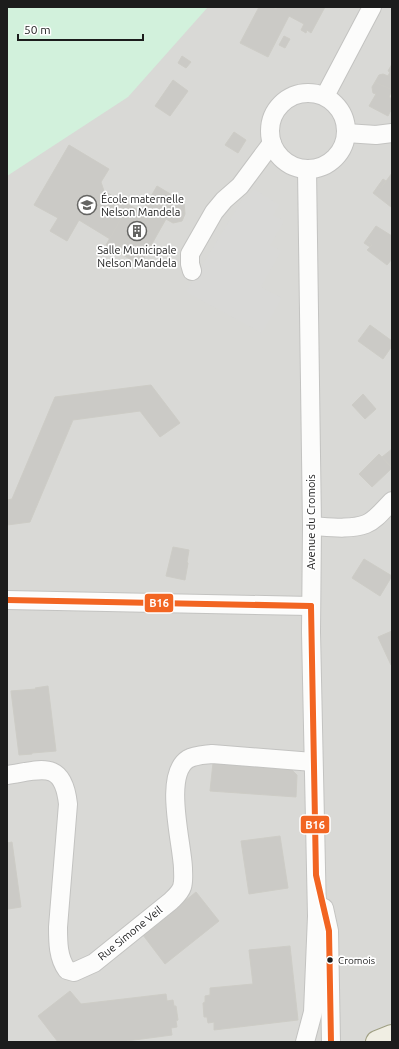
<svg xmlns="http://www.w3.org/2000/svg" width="399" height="1049" viewBox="0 0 399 1049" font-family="Ubuntu,sans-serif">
  <rect width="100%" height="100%" fill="#eaeae5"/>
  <!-- residential -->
  <rect fill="#d9d9d6" x="7" y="7" width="385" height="1035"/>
  <!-- park -->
  <path fill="#d2f1dc" d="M7 7H208L128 97 7 176Z"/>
  <!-- parking -->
  <path fill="#d9d9d7" d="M254 189 279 205 273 215 284 221 270 245 281 251 261 287 282 298 262 333 186 292 244 197 246 199Z"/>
  <!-- building -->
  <g fill="#cbcac6" stroke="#cdccc6">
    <path d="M259 7H272L276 9 277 7H325L311 33 307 30 306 33 301 30 304 24 289 16 268 57 240 43Z"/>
    <path d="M284 36 290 39 285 48 279 45Z"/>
    <path d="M182 56 191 62 186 68 178 63Z"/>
    <path d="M392 64V90L375 82 379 75 383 74 388 76 390 72 388 71Z"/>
    <path d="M173 80 188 91 170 116 155 106Z"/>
    <path d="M375 82 392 90 389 97 392 99V108L388 116 369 106 376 94 373 93 372 87Z"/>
    <path d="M234 132 246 140 238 153 225 145Z"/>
    <path d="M69 145 109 169 101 182 104 191 129 205 110 239 79 220 67 241 50 231 58 218 34 205Z"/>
    <path d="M392 173V206L391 207 373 193 378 186 381 188Z"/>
    <path d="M383 179 386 181 381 188 378 186Z"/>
    <path d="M157 186 184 202 185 214 182 221 173 223 166 219 140 265 106 245 129 205 142 212Z"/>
    <path d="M376 226 392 236V259L387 265 367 250 372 245 366 240Z"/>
    <path d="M366 240 372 245 370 247 364 243Z"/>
    <path d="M370 325 392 341V346L383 359 358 341Z"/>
    <path d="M151 385 180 423 160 437 140 411 73 420 30 522 7 525V500L12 499 55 397Z"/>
    <path d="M363 394 376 409 365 419 352 405Z"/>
    <path d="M392 449V467L382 457Z"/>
    <path d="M379 454 392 468 372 487 359 474Z"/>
    <path d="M173 547 189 550 187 562 188 563 185 580 166 576Z"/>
    <path d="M364 559 392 576 380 596 352 578Z"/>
    <path d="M392 631V665H391L378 637Z"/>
    <path d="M48 686 56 751 32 753V754L19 755 11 691 36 689 35 688Z"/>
    <path d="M213 763 292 770 297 775 296 797 210 791Z"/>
    <path d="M280 836 288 888 249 894 241 841Z"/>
    <path d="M12 842 21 907 8 909 7 843Z"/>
    <path d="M196 892 219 921 165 964 143 935Z"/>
    <path d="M290 946 298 1020 214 1030V1022L208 1023 207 1017H204L203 1003 205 1002V996L210 995V988L253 984 249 950Z"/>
    <path d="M70 991 81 1004 166 994 167 1001 173 1000 174 1006H176L178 1020 176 1021 177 1027 171 1028 172 1035 119 1042H58L38 1016Z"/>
  </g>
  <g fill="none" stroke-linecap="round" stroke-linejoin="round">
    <!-- minor casing -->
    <g stroke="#c3c3c1" stroke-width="20">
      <g id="minor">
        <circle cx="308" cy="131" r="38"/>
        <path d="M325 96 372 7"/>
        <path d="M346 133 376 135 392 133"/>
        <path d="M192 271 190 264V254L214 212 224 200 240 186 272 143"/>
        <path d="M312 526C329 527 350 530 366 524 376 520 384 509 392 501"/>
        <path d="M7 600 311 606"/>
        <path d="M7 775C41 770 63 759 68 804L58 927C58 942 58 958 67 970L74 972 94 963 171 901C175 897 180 893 182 887 184 881 183 874 183 868 182 842 163 775 188 759 195 755 204 755 212 754L313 762"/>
        <path d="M324 908 329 931 331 1042"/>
        <path d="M305 1042 313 1012 317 916 311 632 312 526 307 169"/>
      </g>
    </g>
    <!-- major casing -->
    <g stroke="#9f9f82" stroke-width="24">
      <path id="major" d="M377 1042 392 1036"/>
    </g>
    <!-- minor -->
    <use href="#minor" stroke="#fcfcfb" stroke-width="18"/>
    <!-- major -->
    <use href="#major" stroke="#f0eee3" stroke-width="22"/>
    <!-- bus-1 casing -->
    <g stroke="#fff" stroke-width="9">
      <g id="bus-1">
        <path d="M7 600 311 606"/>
        <path d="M311 606 316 875 329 931 331 1042"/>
      </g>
    </g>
    <!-- bus-1 -->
    <use href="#bus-1" stroke="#f26522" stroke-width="6"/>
  </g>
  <!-- icons -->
  <defs>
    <g id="school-ring" transform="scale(1)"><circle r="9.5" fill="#fff" stroke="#646462" stroke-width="1.5"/><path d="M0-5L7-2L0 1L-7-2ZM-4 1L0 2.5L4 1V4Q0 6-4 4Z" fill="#646462"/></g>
    <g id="building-ring" transform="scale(1)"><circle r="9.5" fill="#fff" stroke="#646462" stroke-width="1.5"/><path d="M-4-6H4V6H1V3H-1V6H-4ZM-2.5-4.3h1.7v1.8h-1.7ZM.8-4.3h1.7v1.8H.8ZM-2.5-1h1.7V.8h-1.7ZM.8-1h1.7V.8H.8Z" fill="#646462"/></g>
  </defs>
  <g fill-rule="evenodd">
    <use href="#school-ring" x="87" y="205"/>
    <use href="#building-ring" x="137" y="231"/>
  </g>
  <!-- markers -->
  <circle fill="#1c1c1c" stroke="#fff" stroke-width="1.5" cx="330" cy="960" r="3.5"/>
  <g text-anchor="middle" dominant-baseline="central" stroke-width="3.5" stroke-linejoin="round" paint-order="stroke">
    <!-- bus labels -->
    <g font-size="10" fill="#1c1c1c" stroke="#fff" text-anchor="start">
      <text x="338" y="960">Cromois</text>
    </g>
    <!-- poi labels -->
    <g font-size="11" fill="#1c1c1c" stroke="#fff" text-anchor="start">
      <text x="101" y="199">École maternelle<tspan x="101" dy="13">Nelson Mandela</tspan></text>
      <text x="137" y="250" text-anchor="middle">Salle Municipale<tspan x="137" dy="13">Nelson Mandela</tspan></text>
    </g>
    <!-- street labels -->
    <g font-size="11" fill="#1c1c1c" stroke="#fff">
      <text transform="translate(311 522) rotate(-90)">Avenue du Cromois</text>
      <text transform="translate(130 933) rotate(-39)">Rue Simone Veil</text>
    </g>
  </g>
  <g stroke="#fff" stroke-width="1.5">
    <rect x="144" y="593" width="30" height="20" rx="4" fill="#f26522"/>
    <rect x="300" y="815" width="30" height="19" rx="4" fill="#f26522"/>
  </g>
  <g font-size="11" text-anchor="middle" font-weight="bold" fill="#fff">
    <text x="159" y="607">B16</text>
    <text x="315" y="829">B16</text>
  </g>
  <!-- border -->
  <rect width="399" height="1049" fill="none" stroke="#1c1c1c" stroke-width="16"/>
  <!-- scale -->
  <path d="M18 34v6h125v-6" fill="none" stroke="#1c1c1c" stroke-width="2"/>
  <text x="24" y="34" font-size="12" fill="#1c1c1c" stroke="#ffffff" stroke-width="3" paint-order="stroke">50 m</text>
</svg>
